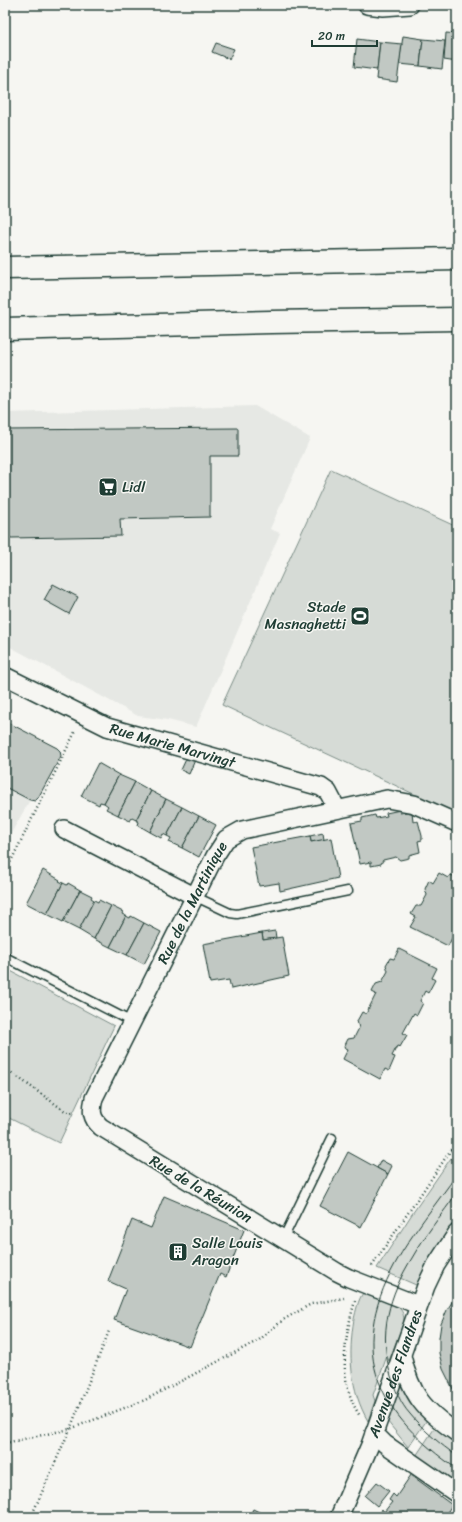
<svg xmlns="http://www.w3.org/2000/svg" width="462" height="1522" viewBox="0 0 462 1522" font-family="Sriracha,sans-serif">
  <rect width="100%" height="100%" fill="#f6f6f2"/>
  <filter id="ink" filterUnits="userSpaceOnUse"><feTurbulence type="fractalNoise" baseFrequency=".025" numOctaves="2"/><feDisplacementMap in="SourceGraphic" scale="8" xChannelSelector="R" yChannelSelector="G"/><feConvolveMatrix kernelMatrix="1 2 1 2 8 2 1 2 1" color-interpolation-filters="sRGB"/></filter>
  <g filter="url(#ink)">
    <!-- built -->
    <g fill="#e6e8e4">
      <path d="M255 406 310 438 270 529 280 533 196 727 168 720 138 716 5 644V413Z"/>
      <path d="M5 721 57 748 60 751 61 756 38 798 35 801 30 800 5 844Z"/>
    </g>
    <!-- green -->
    <g fill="#d6dbd6" stroke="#7a8c85">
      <path d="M331 469 457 527V814L222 705Z"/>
      <path d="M5 968 114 1026 59 1143 5 1116Z"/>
      <path d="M451 1158 457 1162V1221L431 1259 416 1285 377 1268 412 1214Z"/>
      <path d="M363 1293 398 1307C403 1311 404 1316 404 1322L389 1361 387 1356 373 1395 375 1401 368 1421C350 1390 348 1354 354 1319 356 1311 358 1300 363 1293Z"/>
      <path d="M401 1382 427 1420 408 1447 387 1421Z"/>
      <path d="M436 1426 457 1442V1486L416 1456Z"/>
    </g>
    <!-- building -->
    <g fill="#c1c8c3" stroke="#1f3d34">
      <path d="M446 33 457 34V62L444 60Z"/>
      <path d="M403 36 423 39 420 66 399 64Z"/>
      <path d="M357 39 380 42 377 70 354 67Z"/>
      <path d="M423 39 445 41 442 69 420 66Z"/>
      <path d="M380 42 402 44 397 82 376 79Z"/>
      <path d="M216 43 234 49 229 59 212 52Z"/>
      <path d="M238 428V456H210V517L120 519 121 536 11 538 5 532V430Z"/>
      <path d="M53 584 78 597 69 614 44 600Z"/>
      <path d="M5 721 57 748 60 751 61 756 38 798 35 801 30 800 5 787Z"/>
      <path d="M187 757 195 760 189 774 181 770Z"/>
      <path d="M98 763 119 775 104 803 100 802 99 805 81 796Z"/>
      <path d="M119 775 135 782 118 815 106 809 108 806 104 803Z"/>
      <path d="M135 782 151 791 136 820 132 818 130 821 118 815Z"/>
      <path d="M151 791 166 799 150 832 138 825 139 822 136 820Z"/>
      <path d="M166 799 182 807 167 836 163 834 161 838 150 832Z"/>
      <path d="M182 807 199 816 182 848 169 842 171 838 167 836Z"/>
      <path d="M400 810V813L412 811 413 822 418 821 422 836V840L418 841 420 852 409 855V858L400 860 396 857 383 860 381 864 371 866V862L360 864 351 823 362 821V818L375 815 376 818 387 816 386 813Z"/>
      <path d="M199 816 216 825 199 857 182 848Z"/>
      <path d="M323 833 324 840 311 842 310 836Z"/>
      <path d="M310 836 311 842 331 838 338 878 280 891 279 883 259 886 251 847Z"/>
      <path d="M43 870 60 880 59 881 63 883 47 914 26 903Z"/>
      <path d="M439 873 448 878 450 875 457 877V935L456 938 453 936 448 946 410 927 416 917 411 914 416 906H421L427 895 425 889 429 880 433 883Z"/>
      <path d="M63 883 67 885 68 883 80 890 63 922 47 914Z"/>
      <path d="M80 890 92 896 91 898 94 900 79 930 63 922Z"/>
      <path d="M94 900 98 902 99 900 111 906 94 939 79 930Z"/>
      <path d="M111 906 123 912 122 914 126 916 110 947 94 939Z"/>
      <path d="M126 916 130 918 131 916 144 923 127 955 110 947Z"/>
      <path d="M144 923 161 932 144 964 127 955Z"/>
      <path d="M275 931 276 938 263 940 262 933Z"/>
      <path d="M262 933 263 940 282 937 289 976 231 989 229 980 210 983 203 944Z"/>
      <path d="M399 949 437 968 432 978 435 980 428 993 425 991 420 1001 423 1003 417 1015 414 1013 403 1033 407 1035 400 1047 397 1046 392 1056 395 1057 389 1071 385 1069 380 1079 343 1059 348 1049 344 1047 348 1039 354 1038 359 1028 357 1021 362 1012 366 1014 376 994 372 992 376 984 382 982 388 971 386 965 390 958 394 959Z"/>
      <path d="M348 1152 388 1174 361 1227 320 1206Z"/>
      <path d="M381 1160 392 1166 388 1174 377 1168Z"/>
      <path d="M164 1196 244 1230 226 1277 220 1274 190 1347 114 1320 126 1289 108 1281 132 1220 151 1228Z"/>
      <path d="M457 1294V1397L443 1369 439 1353V1338L441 1324 447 1310Z"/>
      <path d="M411 1475 452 1505 444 1517H380L378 1515 382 1509 384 1512 392 1502 389 1500 393 1494 396 1497Z"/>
      <path d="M377 1482 389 1491 377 1506 365 1496Z"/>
      <path d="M253 1509 269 1517H249Z"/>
    </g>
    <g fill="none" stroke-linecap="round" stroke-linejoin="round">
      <!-- lane casing -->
      <g stroke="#1f3d34" stroke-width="11">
        <g id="lane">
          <path d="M194 896 230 913 237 914 348 891"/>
          <path d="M5 957 132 1022"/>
          <path d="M283 1239 332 1138"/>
        </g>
      </g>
      <!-- street casing -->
      <g stroke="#1f3d34" stroke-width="20">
        <g id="street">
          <path d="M367 5 383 7 410 5"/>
          <path id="s1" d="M5 676 107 727 321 787 328 792 337 809"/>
          <path d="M64 829 194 896"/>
          <path id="s2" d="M418 1305 349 1278 337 1272 101 1127C91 1118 91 1111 94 1098L215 856 226 839 242 830 387 799 414 804 457 823"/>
          <path d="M402 1356C411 1396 424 1410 457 1433"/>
          <path d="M374 1433 385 1444 457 1494"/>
          <path id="s3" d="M339 1517 370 1445 426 1286 436 1265 457 1233"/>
        </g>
      </g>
      <!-- highway casing -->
      <g stroke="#1f3d34" stroke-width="25">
        <g id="highway">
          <path d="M5 268 457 259"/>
          <path d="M5 329 271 322 457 319"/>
        </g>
      </g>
      <!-- path -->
      <g stroke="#1f3d34" stroke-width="2.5" stroke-dasharray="1 3" stroke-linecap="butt">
        <path d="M5 873 75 732"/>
        <path d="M5 1068 65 1111 73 1113"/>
        <path d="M451 1150 457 1155"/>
        <path d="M372 1266 457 1141"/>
        <path d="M355 1301C344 1339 337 1381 360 1416"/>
        <path d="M5 1443 70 1429 145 1400 259 1340 283 1320 311 1304 344 1298"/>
        <path d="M31 1517 70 1429 109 1331"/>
      </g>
      <!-- lane -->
      <use href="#lane" stroke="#f6f6f2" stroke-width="8"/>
      <!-- street -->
      <use href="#street" stroke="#f6f6f2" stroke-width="17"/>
      <!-- highway -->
      <use href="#highway" stroke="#f6f6f2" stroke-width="22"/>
      <!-- tram -->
      <g stroke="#1f3d34" stroke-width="1">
        <path d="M457 1174C437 1203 412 1233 395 1264 346 1354 379 1415 457 1469"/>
        <path d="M457 1193C442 1214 425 1235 412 1258 389 1295 378 1333 391 1376 395 1389 400 1403 410 1414 423 1430 440 1444 457 1456"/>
      </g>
    </g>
  </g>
  <!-- icons -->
  <defs>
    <g id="supermarket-square" transform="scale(1)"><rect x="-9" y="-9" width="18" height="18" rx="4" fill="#1f3d34" stroke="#f6f6f2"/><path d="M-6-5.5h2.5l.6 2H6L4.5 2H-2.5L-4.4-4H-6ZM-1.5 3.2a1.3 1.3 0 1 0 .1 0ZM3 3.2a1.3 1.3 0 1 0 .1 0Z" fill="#fff"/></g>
    <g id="stadium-square" transform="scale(1)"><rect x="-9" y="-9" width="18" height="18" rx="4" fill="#1f3d34" stroke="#f6f6f2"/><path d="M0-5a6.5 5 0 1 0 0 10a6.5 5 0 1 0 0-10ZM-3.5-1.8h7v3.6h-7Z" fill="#fff"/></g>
    <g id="building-square" transform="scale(1)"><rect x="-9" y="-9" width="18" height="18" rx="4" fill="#1f3d34" stroke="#f6f6f2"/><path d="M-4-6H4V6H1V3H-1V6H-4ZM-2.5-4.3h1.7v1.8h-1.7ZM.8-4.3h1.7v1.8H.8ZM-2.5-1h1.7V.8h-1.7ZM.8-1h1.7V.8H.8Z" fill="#fff"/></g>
  </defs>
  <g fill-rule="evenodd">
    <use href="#supermarket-square" x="108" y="487"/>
    <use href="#stadium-square" x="360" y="616"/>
    <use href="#building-square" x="178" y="1252"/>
  </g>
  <g text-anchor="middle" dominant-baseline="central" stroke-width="3" stroke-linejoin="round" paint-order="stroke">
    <!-- poi labels -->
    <g font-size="15" fill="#1f3d34" stroke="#f6f6f2" text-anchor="start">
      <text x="122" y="487">Lidl</text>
      <text x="346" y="607" text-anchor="end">Stade<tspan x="346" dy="17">Masnaghetti</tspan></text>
      <text x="192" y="1243">Salle Louis<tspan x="192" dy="17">Aragon</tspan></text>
    </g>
    <!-- street labels -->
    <g font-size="15" fill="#1f3d34" stroke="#f6f6f2">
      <text stroke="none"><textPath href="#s1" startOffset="182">Rue Marie Marvingt</textPath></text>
      <text stroke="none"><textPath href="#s2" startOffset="615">Rue de la Martinique</textPath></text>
      <text transform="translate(201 1189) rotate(31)">Rue de la Réunion</text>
      <text stroke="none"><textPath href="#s3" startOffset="154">Avenue des Flandres</textPath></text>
    </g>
  </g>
  <!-- margin -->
  <rect width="462" height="1522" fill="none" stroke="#f6f6f2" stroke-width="20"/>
  <rect x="10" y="10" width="442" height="1502" fill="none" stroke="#1f3d34" stroke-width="1.5" filter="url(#ink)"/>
  <!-- scale -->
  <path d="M312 40v6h65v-6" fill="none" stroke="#1f3d34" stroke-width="2"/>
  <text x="318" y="40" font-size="12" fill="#1f3d34" stroke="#f6f6f2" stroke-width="3" paint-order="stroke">20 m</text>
</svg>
